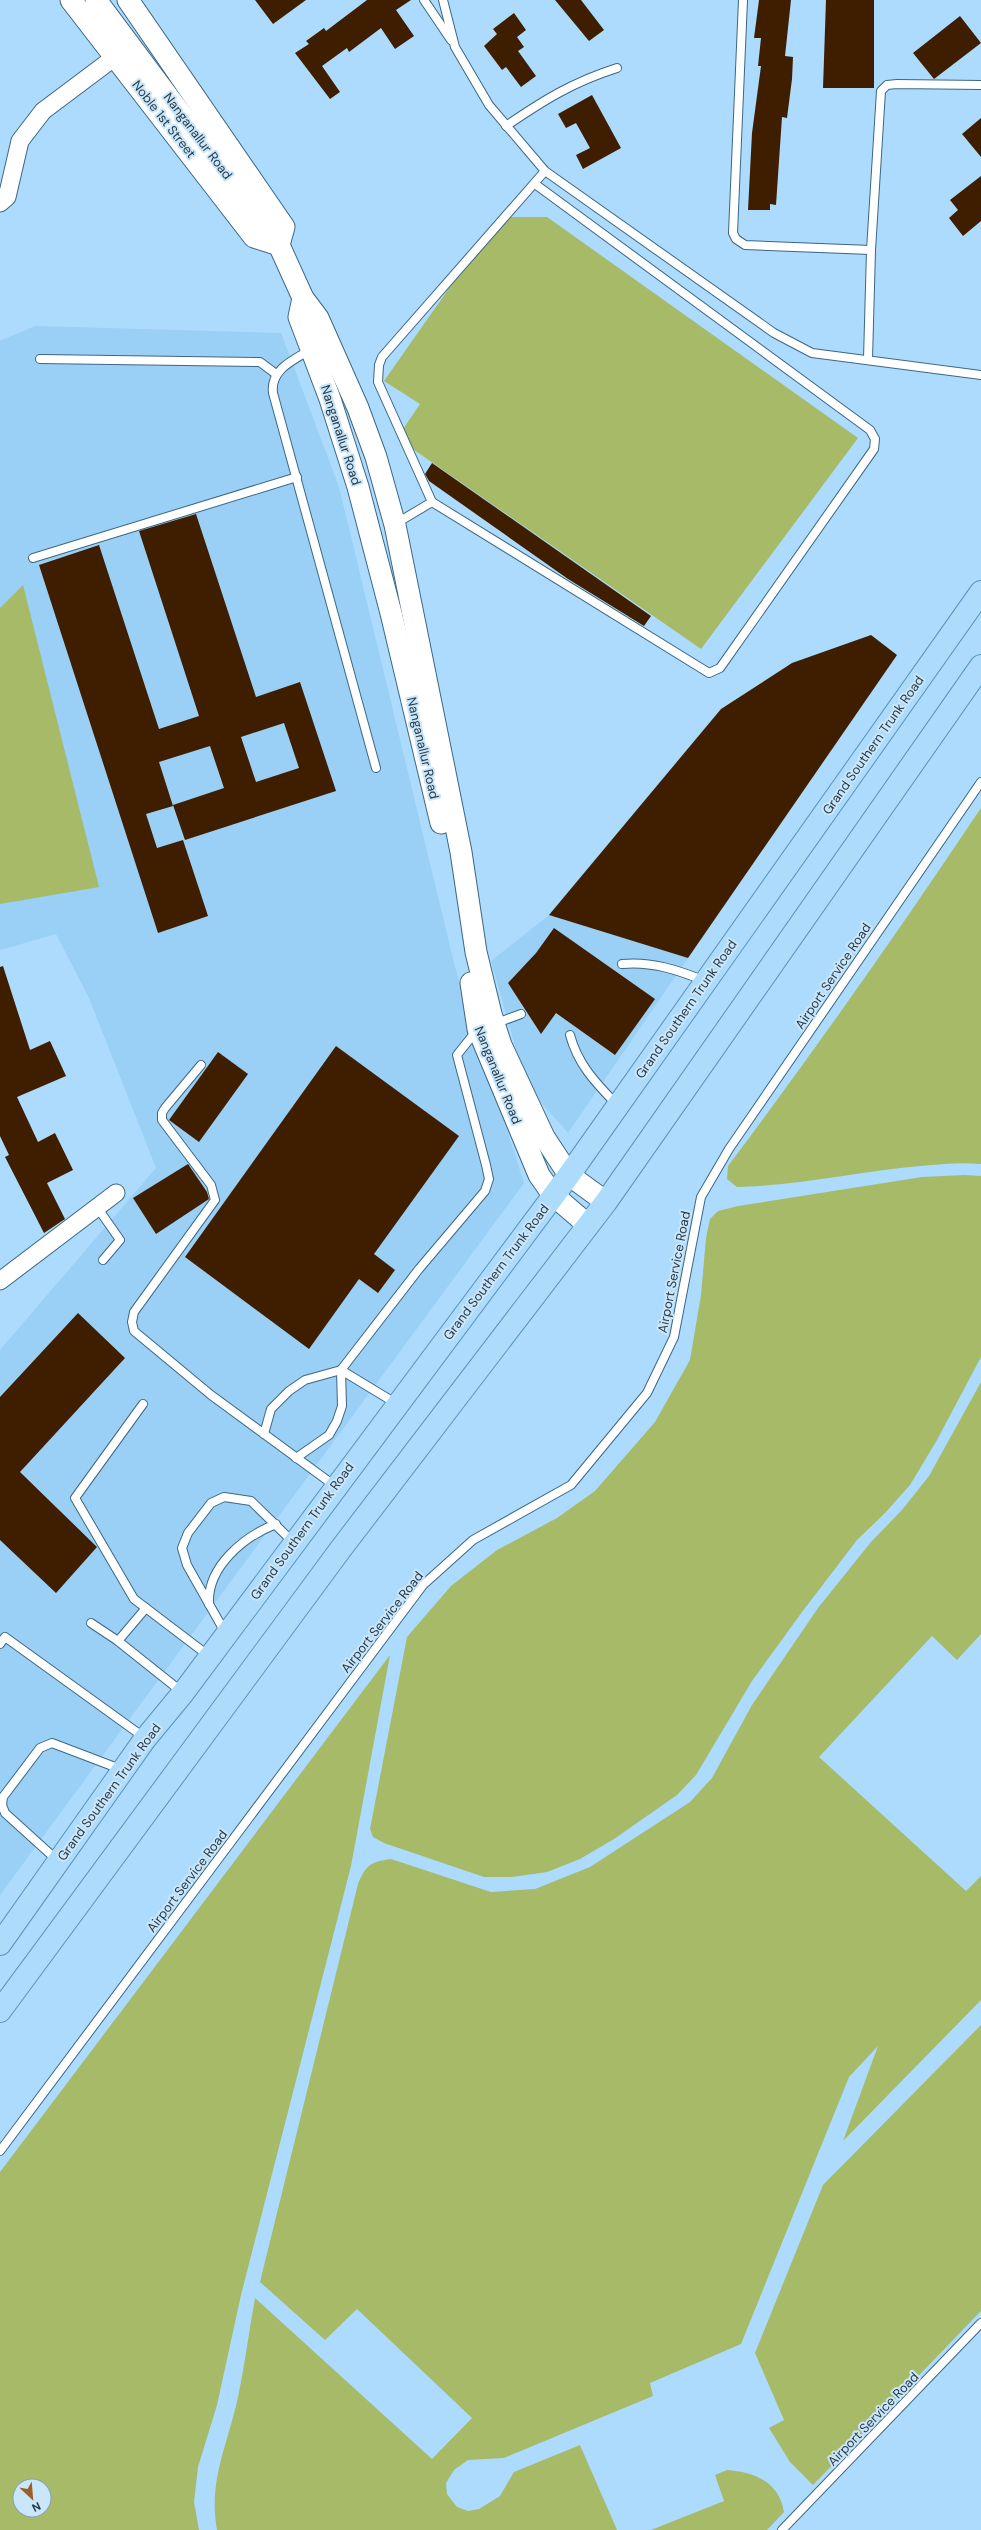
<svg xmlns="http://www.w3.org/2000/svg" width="981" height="2530" viewBox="0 0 981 2530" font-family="'DM Sans',sans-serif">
  <rect width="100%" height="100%" fill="#acdbfd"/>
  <!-- built -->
  <g fill="#9acff6">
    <path d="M35 326 281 333 339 487 455 967 524 1183 0 1895V1350L156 1168 89 998 56 934 0 950V341Z"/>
    <path d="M549 915 688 958 568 1133 526 1085 491 961Z"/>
  </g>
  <!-- green -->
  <g fill="#a6ba68" fill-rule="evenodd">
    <path d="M499 217H547L858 438 701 649 397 438 420 404 384 381Z"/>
    <path d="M23 585 99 887 0 904V608Z"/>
    <path d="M981 808V1164C960 1162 940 1164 920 1166 859 1171 798 1186 737 1187L727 1179 728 1166C816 1049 900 929 981 808Z"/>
    <path d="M965 1175 981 1176V1357L937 1440 910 1485 885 1513 857 1540 802 1612 752 1681 696 1775 677 1795 614 1839 580 1859 547 1872 512 1877H484L384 1843 373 1837 370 1829 407 1637 451 1586 497 1550 557 1518 595 1491 655 1422 690 1360 701 1295 706 1238 710 1219 718 1211 738 1206 922 1177Z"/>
    <path d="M981 1382V1634L957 1660 932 1636 819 1757 966 1891 981 1876V2000L843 2141 878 2046 849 2077 741 2344 650 2383 653 2396 504 2458 468 2460 454 2470 446 2483 447 2494 457 2507 468 2511 479 2509 500 2496 514 2472 580 2445 617 2530H217C208 2480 228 2444 238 2397 245 2364 249 2331 255 2298L432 2459 472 2418 357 2309 325 2340 260 2282 358 1884C366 1865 370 1862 391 1859L491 1892 535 1889 590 1867 690 1802 712 1778 752 1705 818 1608 871 1542 902 1510 929 1476Z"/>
    <path d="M390 1655 351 1866 241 2295 217 2405 198 2467 194 2502 199 2530H0V2172ZM20 2486H44V2510H20Z"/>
    <path d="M981 2025V2311L813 2485 790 2462 769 2428 784 2420 755 2353 823 2185Z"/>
    <path d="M727 2470C755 2472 779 2482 784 2512L767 2530H651L724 2501 715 2475Z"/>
  </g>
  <!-- building -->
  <g fill="#3f1e00" fill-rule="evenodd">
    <path d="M255 0H306L273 24Z"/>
    <path d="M367 0H411L396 10 414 36 395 49 381 28 349 52 347 48 322 66 340 92 330 99 295 53 309 44 306 41 324 28 326 31Z"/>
    <path d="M555 0H581L604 30 589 41Z"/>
    <path d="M759 0H791L785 56 793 57 792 79 787 118 782 117 776 205 770 204V210H748L752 133 761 66H758L761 38H754Z"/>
    <path d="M826 0H874V88H823Z"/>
    <path d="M514 13 526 30 517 37 524 47 518 51 536 76 521 87 506 67 502 70 484 46 497 34 493 29Z"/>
    <path d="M960 16 981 43 934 79 913 53Z"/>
    <path d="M592 95 621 148 583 169 576 155 590 148 576 123 566 128 558 114Z"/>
    <path d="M981 118V157L962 134Z"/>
    <path d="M981 176V221L963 236 949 218 958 210 950 200Z"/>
    <path d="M432 463 651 616 644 626 568 579 429 481 425 474Z"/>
    <path d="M196 514 256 697 300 682 336 791 185 840 173 805 224 788 210 746 159 762 173 806 146 814 157 848 183 840 208 916 158 933 39 565 99 545 159 729 199 716 139 531ZM284 723 299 768 256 782 241 737Z"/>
    <path d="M871 635 897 655 688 958 549 915 721 709 792 663Z"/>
    <path d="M554 928 655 999 615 1055 556 1013 541 1034 508 983 536 953Z"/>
    <path d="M3 966 30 1050 50 1041 66 1076 17 1097 38 1142 55 1133 73 1170 47 1183 65 1219 44 1233 5 1157 9 1155 0 1136V967Z"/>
    <path d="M336 1046 459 1136 374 1254 395 1270 378 1293 359 1279 309 1349 185 1257Z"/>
    <path d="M218 1052 248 1074 199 1142 169 1120Z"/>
    <path d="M188 1164 207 1192 209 1199 156 1234 133 1198Z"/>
    <path d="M78 1313 125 1358 20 1472 97 1547 56 1593 0 1540V1397Z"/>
  </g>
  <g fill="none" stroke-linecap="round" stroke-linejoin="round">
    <!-- service casing -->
    <g stroke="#3c6784" stroke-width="10">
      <g id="service">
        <path d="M424 0 451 40"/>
        <path d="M443 0 455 47 489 105 545 171 774 333 812 353 981 375"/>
        <path d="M743 0 733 233 736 239 745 245 871 250"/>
        <path d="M506 126C544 100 573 82 617 68"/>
        <path d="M310 350C293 360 270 370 273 393L376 768"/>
        <path d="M40 359 260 362 276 374"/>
        <path d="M868 359 871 250 881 91 887 85 897 84 981 85"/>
        <path d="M432 502 709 673 720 668 874 449 875 439 870 430 535 184"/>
        <path d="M395 524 432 502 378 382 379 365 382 357 545 171"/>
        <path d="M33 558 297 477"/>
        <path d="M622 964C651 961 678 970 705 981"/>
        <path d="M494 1024 521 1014"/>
        <path d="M570 1035C578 1065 596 1083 617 1105"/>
        <path d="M201 1065 165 1108 162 1113V1120L211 1185 215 1200 134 1312 132 1322 134 1331 211 1395 335 1486"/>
        <path d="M97 1207 120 1240 103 1260"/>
        <path d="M143 1404 75 1498 134 1599 209 1656"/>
        <path d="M264 1434 271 1409 289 1391 305 1380 341 1370 397 1404"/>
        <path d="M296 1458 329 1435 337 1421 342 1406 341 1370 419 1269 485 1191 489 1179 486 1165 457 1055 477 1030"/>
        <path d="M209 1604C207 1566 245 1536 276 1524"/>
        <path d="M146 1608 118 1641 182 1692"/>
        <path d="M91 1623 118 1641"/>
        <path d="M226 1634 187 1565 182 1548 188 1533 211 1503 224 1497 251 1501 294 1543"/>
        <path d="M0 1644 5 1637 145 1738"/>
        <path d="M58 1861 5 1813 2 1805 3 1797 40 1748 52 1743 123 1770"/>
        <path d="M0 2151 423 1585 473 1540 571 1485 647 1393 674 1337 701 1197 729 1149 981 782"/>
        <path d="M782 2530 981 2323"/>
      </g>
    </g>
    <!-- minor casing -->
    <g stroke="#3c6784" stroke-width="19">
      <g id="minor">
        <path d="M0 203 7 197 20 141 43 111 115 57"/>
        <path d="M0 1281 116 1193"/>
      </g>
    </g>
    <!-- tertiary casing -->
    <g stroke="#3c6784" stroke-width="23">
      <g id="tertiary">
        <path d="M71 0 254 237 279 245 284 227 128 0"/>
        <path d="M96 0 279 245 303 298 318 318 358 408 376 457 395 525 461 852 476 952 491 1014 501 1045 544 1137 569 1175 606 1202"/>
        <path d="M303 298 299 317 330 399 358 487 391 613 441 823"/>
        <path d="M471 983 478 1029 539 1175 553 1195 588 1225"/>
      </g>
    </g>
    <!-- primary casing -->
    <g stroke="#5993bb" stroke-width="24">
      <g id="primary">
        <path d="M0 1944 145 1739 183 1693 569 1175 981 592"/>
        <path d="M0 2011 340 1550 606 1202 981 666"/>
      </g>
    </g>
    <!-- service -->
    <use href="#service" stroke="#fff" stroke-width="8"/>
    <!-- minor -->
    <use href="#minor" stroke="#fff" stroke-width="17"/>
    <!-- tertiary -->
    <use href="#tertiary" stroke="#fff" stroke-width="21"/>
    <!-- primary -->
    <use href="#primary" stroke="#acdbfb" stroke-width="22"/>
  </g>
  <g text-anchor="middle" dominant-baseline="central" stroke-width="4" stroke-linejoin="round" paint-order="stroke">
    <!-- street labels -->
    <g font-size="13" fill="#273a47" stroke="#cae6fa">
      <text transform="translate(164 119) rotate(52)">Noble 1st Street</text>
      <text transform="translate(198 136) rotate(53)">Nanganallur Road</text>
      <text transform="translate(341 435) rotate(72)">Nanganallur Road</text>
      <text transform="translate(873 745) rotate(-55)">Grand Southern Trunk Road</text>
      <text transform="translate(423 748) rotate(77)">Nanganallur Road</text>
      <text transform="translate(833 976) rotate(-56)">Airport Service Road</text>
      <text transform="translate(686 1009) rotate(-55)">Grand Southern Trunk Road</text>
      <text transform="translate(498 1075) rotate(68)">Nanganallur Road</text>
      <text transform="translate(496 1272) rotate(-53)">Grand Southern Trunk Road</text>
      <text transform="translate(674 1272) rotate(-79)">Airport Service Road</text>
      <text transform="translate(302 1531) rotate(-54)">Grand Southern Trunk Road</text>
      <text transform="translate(382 1622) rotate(-52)">Airport Service Road</text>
      <text transform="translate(109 1792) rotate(-54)">Grand Southern Trunk Road</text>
      <text transform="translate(187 1881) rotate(-53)">Airport Service Road</text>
      <text transform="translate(873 2419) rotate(-46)">Airport Service Road</text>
    </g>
  </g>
  <!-- north arrow -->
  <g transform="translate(32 2498) rotate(154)"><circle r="19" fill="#cae6fa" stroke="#89a1b2"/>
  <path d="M0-3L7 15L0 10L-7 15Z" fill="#9d5f25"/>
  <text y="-6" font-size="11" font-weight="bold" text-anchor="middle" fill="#273a47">N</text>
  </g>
</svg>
